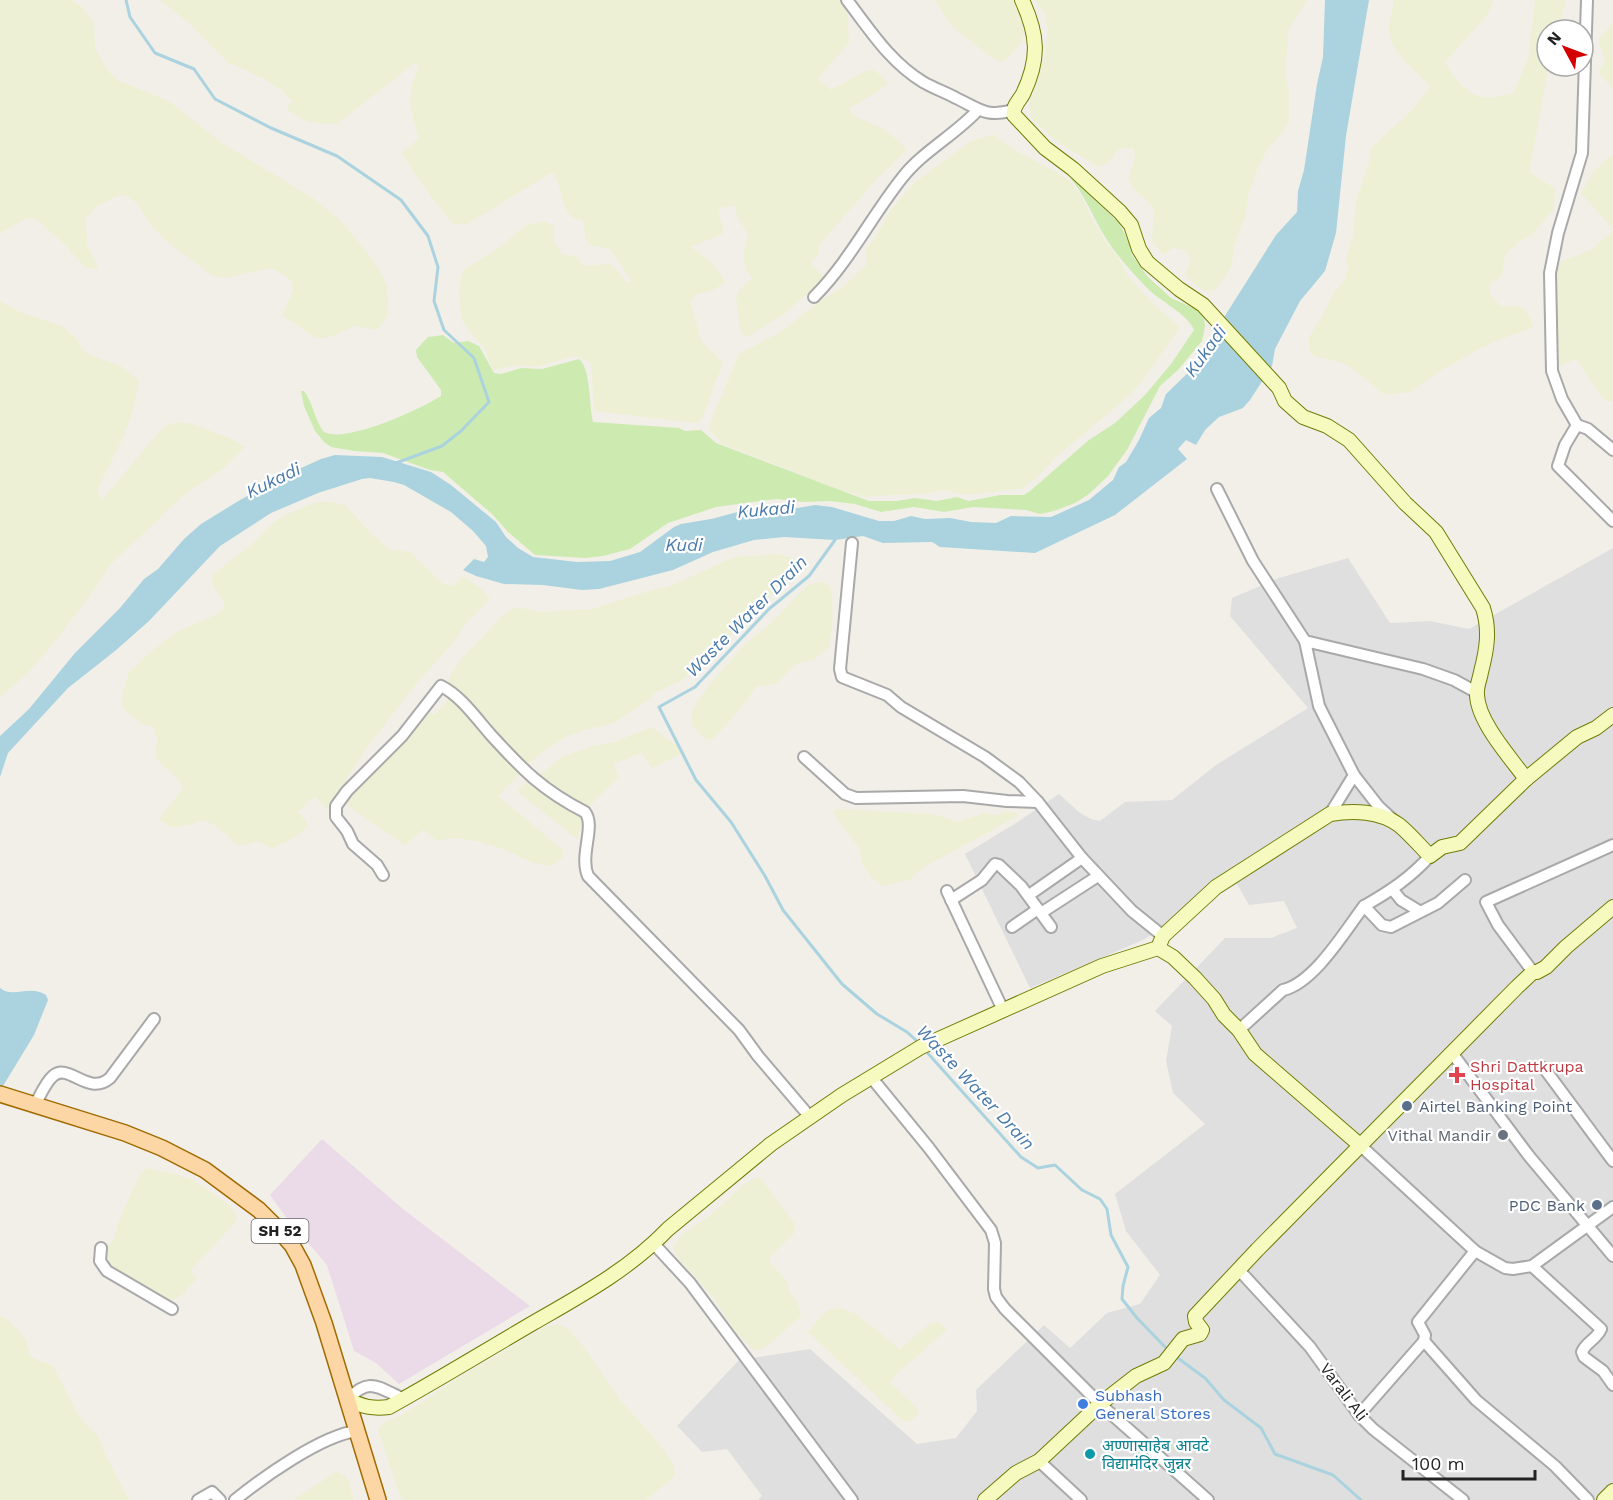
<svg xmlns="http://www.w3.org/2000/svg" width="1613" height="1500" viewBox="0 0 1613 1500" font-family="'Work Sans','Noto Sans Devanagari',sans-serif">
  <rect width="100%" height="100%" fill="#f2efe9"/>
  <!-- residential -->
  <path fill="#e0dfdf" d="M1613 548V1500H758L762 1496 727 1449 702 1452 677 1426 739 1360 810 1349 917 1444 956 1438 977 1411 976 1390 1044 1325 1070 1348 1107 1313 1140 1304 1160 1275 1126 1231 1115 1194 1205 1124 1173 1093 1166 1061 1172 1026 1155 1011 1225 938H1271L1297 928 1284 901 1249 905 1237 884 1141 941 1030 988 965 854 1016 823 1059 794 1080 813 1091 819 1100 821 1125 802 1172 800 1216 765 1308 708 1230 616 1232 598 1279 578 1348 558 1390 623 1430 621 1469 629Z"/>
  <!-- industrial -->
  <path fill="#ebdbe8" d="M322 1139 403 1209 530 1306 399 1384 376 1363 354 1351 327 1265 286 1217 270 1195Z"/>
  <!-- farmland -->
  <g fill="#eef0d5">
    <path d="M0 0H72L81 6 94 23 95 48 101 59 109 72 120 81 169 101 222 143 313 198 341 221 367 252 382 274 387 287 388 303 387 316 382 324 376 330 355 326 328 338H315L282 315 293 290 292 282 285 275 270 268 226 278 213 276 166 241 150 224 138 204 125 195 118 196 98 206 86 218 87 245 97 265V269L85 268 66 246 35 218 25 219 0 234Z"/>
    <path d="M160 0H843L848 13 849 43 818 78 831 90 865 71 874 70 886 80 888 83 886 86 850 108V110L854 116 884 129 904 146 906 151 876 180 820 244 818 255 810 263 824 276 817 286 782 315 747 337 743 335 740 328 736 296 741 288 753 278 746 270 744 261 743 254 748 236 745 229 738 220 735 206 723 207 718 212 724 229 722 234 691 247 710 261 726 282 713 290 698 294 690 301 702 342 723 362 703 417 698 422 693 423 594 411 591 364 588 361 575 356 536 367 518 365 495 370 491 366 484 347 469 331 462 321 461 315 459 289 461 275 465 269 496 250 525 226 544 221 554 226V242L562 254 576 257 585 266 609 264 616 269 628 284 632 281 610 249 593 246 586 241 583 221 580 219 573 218 567 212 555 175 551 173 466 225 454 224 446 216 415 175 402 153 419 138 413 119 410 102 412 84 419 68 415 63 337 124 313 123 304 120 288 110 287 106 292 101 280 89 264 79 227 62 191 25Z"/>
    <path d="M934 0H1017L1028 26 1018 47 1005 61 1001 62 988 55 953 27Z"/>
    <path d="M1035 0H1307L1289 29 1285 74 1289 89V122L1282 133 1269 147 1259 165 1249 192 1245 217 1234 247 1232 265 1224 279 1213 291 1202 290 1187 278 1185 275 1191 260 1189 254 1184 250 1172 248 1164 255 1153 243 1152 234 1154 212 1152 206 1133 188 1128 179 1135 157 1134 149 1124 148 1118 150 1108 163 1099 167 1056 141 1032 119 1029 105 1045 55 1048 32 1045 15Z"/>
    <path d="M1394 0H1493L1489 13 1445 62 1454 77 1466 89 1475 95 1489 98 1513 93 1518 83 1528 57 1535 0H1566L1558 30H1547V66H1549L1529 172 1556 189 1553 210 1532 235 1519 242 1505 255 1502 276 1490 283 1489 287 1491 295 1500 305 1506 307 1519 306 1527 311 1534 327 1491 343 1438 372 1411 392 1385 395 1350 367 1340 362 1313 356 1310 351 1308 338 1324 313 1332 295 1345 279 1348 267 1346 260 1353 235 1356 201 1369 162 1372 147 1413 109 1429 89V85L1407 64 1393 46 1388 30Z"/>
    <path d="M1613 23V89L1600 74 1599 71 1605 60 1598 40Z"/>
    <path d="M993 134 1010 147 1068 179 1082 197 1092 219 1108 245 1118 257 1128 276 1154 305 1179 326 1178 330 1146 376 1130 395 1055 458 1039 475 1021 489 967 495 943 490 930 493 865 497 838 489 722 444 708 428 739 354 780 332 822 300 844 286 867 264 865 251 873 241 892 208 915 182 971 141Z"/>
    <path d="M1613 154V229L1581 193 1594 171Z"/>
    <path d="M1613 231V401L1608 402 1600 395 1576 359 1559 366 1556 363 1555 271 1560 262 1590 250Z"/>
    <path d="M0 301 20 312 62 326 78 340 82 349 90 355 121 366 136 378 139 382 133 411 122 440 99 486 98 492 102 500 157 434 168 425 176 422 189 423 227 437 245 447 223 469 185 494 110 565 97 586 49 649 26 675 0 697Z"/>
    <path d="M317 502H334L346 506 369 531 389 549 410 552 442 583 452 586 463 576 483 590 490 599 465 624 455 641 416 684 365 750 346 780V788L328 810 315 796 298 812 309 825 297 836 274 848 269 847 257 841 245 845H237L217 827 205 820 181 827H169L159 819 184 787 175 776 157 760 155 752 157 739 153 726 144 725 136 720 123 709 122 696 129 672 154 649 178 631 211 617 222 610 225 605 212 583 213 574 251 545 274 522 285 515Z"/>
    <path d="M777 554 804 561 805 566 772 594 743 624 681 681 656 692 649 700 614 723 581 731 566 737 544 751 526 766 454 690 449 682V677L462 658 503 615 516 607 543 612 592 609 658 588 668 587 734 557Z"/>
    <path d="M824 582 829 585 832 594 833 618 829 647 814 660 797 663 776 684 756 687 744 704 717 735 711 740 705 739 692 725V713L696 704 708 686 746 643 770 624 805 587 814 583Z"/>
    <path d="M451 696 495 742 520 774 498 796 564 851 563 857 550 866 536 864 503 849 472 840 451 838 437 841 423 830 405 845 403 844 348 806 347 797 427 709 431 714H435Z"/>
    <path d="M652 727 685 752 652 768 641 753 614 764 619 777 587 808 574 803 538 776 564 756 593 746 614 742Z"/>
    <path d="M527 782H531L578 813 582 819V824L577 839 519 793 518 790Z"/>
    <path d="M835 809 935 814 957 822 984 813 998 815 1004 811 1013 812 1017 813 1018 816 926 866 909 880 883 886 870 876 863 865 859 848 833 813Z"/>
    <path d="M147 1168 179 1175 193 1180 231 1207 237 1216 235 1223 190 1271 197 1278 182 1295 167 1303 108 1269 101 1254 114 1239 118 1223 140 1174Z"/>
    <path d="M758 1177 762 1180 795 1224 794 1233 769 1258 770 1262 788 1283 789 1291 797 1302 801 1314 799 1318 768 1345 759 1350H753L734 1330 714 1298 677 1257 673 1246 682 1235 712 1214 744 1184Z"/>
    <path d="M839 1308 856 1314 900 1349 929 1324 938 1322 944 1326 947 1330 894 1376 890 1382 918 1409V1414L910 1421 905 1422 902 1420 808 1332 823 1314 829 1310Z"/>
    <path d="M0 1316 5 1318 19 1331 26 1341 31 1357 53 1366 79 1416 99 1438 105 1454 129 1500H0Z"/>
    <path d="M558 1324 567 1328 581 1343 621 1401 655 1439 673 1463 675 1474 667 1483 646 1500H401L378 1430 380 1426 385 1422 402 1415 455 1380 546 1326Z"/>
    <path d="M336 1472 344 1475 348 1480 354 1500H293Z"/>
  </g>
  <!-- grass -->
  <path fill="#cdebb0" d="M1072 178 1119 223 1129 242 1132 255 1148 277 1171 298 1198 310 1204 318 1205 326 1202 341 1178 370 1160 386 1127 450 1108 476 1089 494 1075 503 1054 511 1040 514 1026 510 973 507 944 512 914 507 881 512 855 504 829 501 803 502 776 499 716 507 668 523 630 549 603 556 585 558 535 555 508 532 492 514 443 472 430 470 383 453 354 451 331 447 324 442 315 431 304 406 301 391H304C314 404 314 420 324 432 345 444 421 409 441 396V390L417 357 416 350 428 337 443 335 454 343 468 341 479 346 494 373 501 374 521 368 542 369 579 359C591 369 589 405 593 422L679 428 685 431 701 430 716 443 869 501H897L915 498 937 501 957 497 969 501 1000 495H1024L1030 491 1089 440 1115 423 1145 395 1171 364 1194 330C1188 314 1158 300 1146 287 1132 272 1118 257 1107 240 1094 220 1087 198 1071 179Z"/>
  <!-- water -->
  <g fill="#aad3df">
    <path d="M1325 0H1369L1346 136 1336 233 1325 271 1300 301 1275 349 1272 366 1250 400 1243 408 1219 417 1205 430 1196 445 1186 440 1178 449 1187 459 1115 515 1035 553 940 547 932 542 883 543 863 536 835 540 784 537 754 540 713 552 673 570 599 589 582 590 543 585 504 584 476 576 463 570 474 559 484 562 488 557 486 546 473 531 451 512 404 485 394 482 370 478 362 479 318 493 271 513 220 546 149 621 115 651 68 688 8 753 0 777V736L29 709 75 653 120 608 144 579 158 569 184 539 201 524 240 500 288 474 321 459 335 455 382 457 431 472 451 485 496 522 506 537 518 548 533 557 577 562 610 561 640 552 674 527 681 524 711 519 745 510 768 513 815 505 832 507 879 521H894L911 516 925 519 950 518 971 522 996 523 1011 516 1051 517 1089 500 1113 480 1119 467 1126 462 1139 440 1149 418 1161 408 1166 394 1196 365 1211 338 1276 235 1297 212 1298 191 1304 170 1317 84 1323 57Z"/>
    <path d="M0 988C13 999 30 984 46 995L48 1000 34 1035 0 1091Z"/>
  </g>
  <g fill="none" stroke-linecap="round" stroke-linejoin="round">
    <!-- stream -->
    <g stroke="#aad3df" stroke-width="3">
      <path d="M126 0 130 17 155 53 194 69 215 99 271 128 337 156 401 200 428 236 438 267 434 301 444 330 474 358 489 402 461 431 442 446 396 463"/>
      <path d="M835 540 809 576 769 609 695 687 659 707 696 780 731 822 765 876 783 910 842 984 877 1014 907 1032 920 1044"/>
      <path d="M924 1049 1021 1157 1038 1168 1055 1165 1082 1190 1100 1199 1107 1209 1111 1235 1128 1267 1123 1286 1122 1299 1137 1318 1168 1350"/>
      <path d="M1175 1356 1205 1378 1224 1400 1261 1428 1275 1454 1333 1475 1361 1500"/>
    </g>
    <!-- street casing -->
    <g stroke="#a9a9a9" stroke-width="14">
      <g id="street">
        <path d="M847 0C870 30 890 62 923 82 933 88 945 92 956 98 979 109 987 118 1013 110"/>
        <path d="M1587 0 1582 153 1558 233 1550 273 1552 371 1562 399 1577 425 1565 445 1558 466 1613 521"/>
        <path d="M814 297C849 262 871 217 902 178 923 151 955 135 978 110"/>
        <path d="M1577 425 1588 429 1613 450"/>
        <path d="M1217 489 1253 561 1305 641"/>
        <path d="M852 543 840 669 842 677 887 695 901 707 985 757 1019 782 1038 802 1082 858 1132 911 1163 936"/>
        <path d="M804 757 845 794 856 798 963 796 1007 801 1038 802"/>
        <path d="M1354 775 1379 807 1391 818"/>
        <path d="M1330 814 1354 775 1319 706 1305 641 1423 669 1454 680 1476 692"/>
        <path d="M1430 856C1410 878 1389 892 1364 906L1382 925 1391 927 1438 903 1465 880"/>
        <path d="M383 875 377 865 353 844 347 831 336 817V806L347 791 402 736 441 686C461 696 476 718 491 735 523 770 542 790 585 812 596 826 579 855 588 876L739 1030 758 1056 810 1117"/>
        <path d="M1393 890 1401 900 1419 911"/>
        <path d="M947 891 1003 1010"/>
        <path d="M1029 895 1082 858"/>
        <path d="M951 900 982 880 995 864 999 865 1021 886 1051 927"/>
        <path d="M1041 913 1098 876"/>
        <path d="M1012 927 1038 909"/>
        <path d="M1533 972 1498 925 1486 902 1613 845"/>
        <path d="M1239 1030 1283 990C1314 983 1345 931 1364 906"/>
        <path d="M1452 1053 1529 1156 1613 1256"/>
        <path d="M1544 1068 1613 1161"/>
        <path d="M871 1077 929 1148 991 1230 995 1243 994 1289 996 1297 1005 1309 1100 1404 1208 1500"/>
        <path d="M35 1105C40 1096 45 1083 53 1076 69 1062 88 1097 110 1078L154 1019"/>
        <path d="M1361 1146 1475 1251 1505 1268 1513 1269 1532 1266 1613 1207"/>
        <path d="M654 1244 690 1283 852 1500"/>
        <path d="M101 1248 100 1261 107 1271 172 1309"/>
        <path d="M1532 1266 1601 1329C1597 1339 1586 1342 1582 1352L1584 1357 1603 1371 1613 1385"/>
        <path d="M1239 1270 1310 1347 1359 1415 1373 1429 1463 1500"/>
        <path d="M1424 1341 1476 1400 1555 1466 1588 1500"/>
        <path d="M348 1399C370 1376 378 1388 404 1399"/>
        <path d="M1359 1415 1424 1341 1425 1335 1418 1322 1475 1251"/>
        <path d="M1039 1461 1081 1500"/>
        <path d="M198 1500 212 1492 220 1500"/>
        <path d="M235 1500C262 1478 322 1435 357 1431"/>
      </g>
    </g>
    <!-- secondary casing -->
    <g stroke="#707d05" stroke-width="16">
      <g id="secondary">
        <path d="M1022 0C1038 35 1040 58 1023 94 1019 101 1012 107 1014 115L1045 148 1073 169 1120 212 1131 225 1139 249 1147 262 1179 289 1203 305 1279 388 1285 401 1303 417 1327 426 1349 440 1405 503 1436 532 1483 608C1490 630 1487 649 1481 672 1480 679 1476 687 1477 695 1478 722 1510 757 1526 779"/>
        <path d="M1158 948 1163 936 1216 887 1330 814C1353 810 1380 811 1399 825 1410 834 1420 846 1430 856L1442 847 1460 843 1526 779 1577 737 1596 728 1613 715"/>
        <path d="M348 1399C362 1407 373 1409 389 1407 438 1380 485 1351 533 1323 580 1296 630 1269 668 1229L771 1144 842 1095 921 1047 1102 966 1158 948 1173 957 1195 978 1214 999 1224 1015 1239 1030 1255 1054 1361 1146"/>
        <path d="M985 1500 1016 1473 1039 1461 1100 1404 1136 1376 1164 1363 1183 1339 1200 1334 1202 1330 1196 1322 1195 1316 1257 1250 1517 987 1533 972H1537L1546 967 1566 947 1613 907"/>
        <path d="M1604 1500 1613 1491"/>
      </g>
    </g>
    <!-- primary casing -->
    <g stroke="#a06b00" stroke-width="18">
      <path id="primary" d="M0 1094 125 1133 162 1148 205 1170 259 1210 277 1228 292 1245 303 1265 324 1323 378 1500"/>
    </g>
    <!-- street -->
    <use href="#street" stroke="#fff" stroke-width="10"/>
    <!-- secondary -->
    <use href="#secondary" stroke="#f7fabf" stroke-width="14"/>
    <!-- primary -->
    <use href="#primary" stroke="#fcd6a4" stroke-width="15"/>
  </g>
  <!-- markers -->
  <path fill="#e0444e" stroke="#fff" stroke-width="2" d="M1454 1066h6v6h6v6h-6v6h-6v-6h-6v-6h6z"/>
  <g fill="#5c6f8a" stroke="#fff" stroke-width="2">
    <circle cx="1407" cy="1106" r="6"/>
    <circle cx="1597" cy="1205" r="6"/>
  </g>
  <circle fill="#6b7280" stroke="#fff" stroke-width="2" cx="1503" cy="1135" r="6"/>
  <circle fill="#3f7fe0" stroke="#fff" stroke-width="2" cx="1083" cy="1404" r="6"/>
  <circle fill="#0f9aa8" stroke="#fff" stroke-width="2" cx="1090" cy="1454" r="6"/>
  <g text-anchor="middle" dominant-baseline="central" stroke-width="4.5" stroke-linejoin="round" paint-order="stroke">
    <!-- shield labels -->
    <rect fill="#fff" stroke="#646464" stroke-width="1.5" x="251.5" y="1219" width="57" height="24" rx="4.5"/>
    <g font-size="15" font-weight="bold" fill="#222">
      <text x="280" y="1231">SH 52</text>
    </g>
    <!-- health labels -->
    <g font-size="16" fill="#be3a42" stroke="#fff" text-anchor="start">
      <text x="1470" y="1066">Shri Dattkrupa<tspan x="1470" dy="18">Hospital</tspan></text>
    </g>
    <!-- service labels -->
    <g font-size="16" fill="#4e5e75" stroke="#fff" text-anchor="start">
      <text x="1419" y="1106">Airtel Banking Point</text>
      <text x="1585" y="1205" text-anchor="end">PDC Bank</text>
    </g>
    <!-- worship labels -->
    <g font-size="16" fill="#5b616d" stroke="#fff" text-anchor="end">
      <text x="1491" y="1135">Vithal Mandir</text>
    </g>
    <!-- street labels -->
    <g font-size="16" fill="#222" stroke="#fff">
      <text transform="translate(1344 1392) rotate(53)">Varali Ali</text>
    </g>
    <!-- shop labels -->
    <g font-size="16" fill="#366cbe" stroke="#fff" text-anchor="start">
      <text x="1095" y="1395">Subhash<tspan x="1095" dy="18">General Stores</tspan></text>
    </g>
    <!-- culture labels -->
    <g font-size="16" fill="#0d838f" stroke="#fff" text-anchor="start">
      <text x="1102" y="1445">अण्णासाहेब आवटे<tspan x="1102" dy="18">विद्यामंदिर जुन्नर</tspan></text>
    </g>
    <!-- water labels -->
    <g font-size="18" font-style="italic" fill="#4a7aab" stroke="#fff">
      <text transform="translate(1205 351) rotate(-54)">Kukadi</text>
      <text transform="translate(273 480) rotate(-26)">Kukadi</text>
      <text transform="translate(766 509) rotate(-5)">Kukadi</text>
      <text x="684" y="544">Kudi</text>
      <text transform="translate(746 616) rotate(-45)">Waste Water Drain</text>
      <text transform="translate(976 1087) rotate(47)">Waste Water Drain</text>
    </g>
  </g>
  <!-- north arrow -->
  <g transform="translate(1565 48) rotate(311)"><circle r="28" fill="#ffffff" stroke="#a7a7a7" stroke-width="1.5"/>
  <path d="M0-4.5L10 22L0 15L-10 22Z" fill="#d40000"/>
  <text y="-9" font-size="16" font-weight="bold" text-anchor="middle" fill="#222222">N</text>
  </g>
  <!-- scale -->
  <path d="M1403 1470v9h132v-9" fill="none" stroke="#222222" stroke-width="3"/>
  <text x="1412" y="1470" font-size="18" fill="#222222" stroke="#ffffff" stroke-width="4.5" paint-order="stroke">100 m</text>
</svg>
